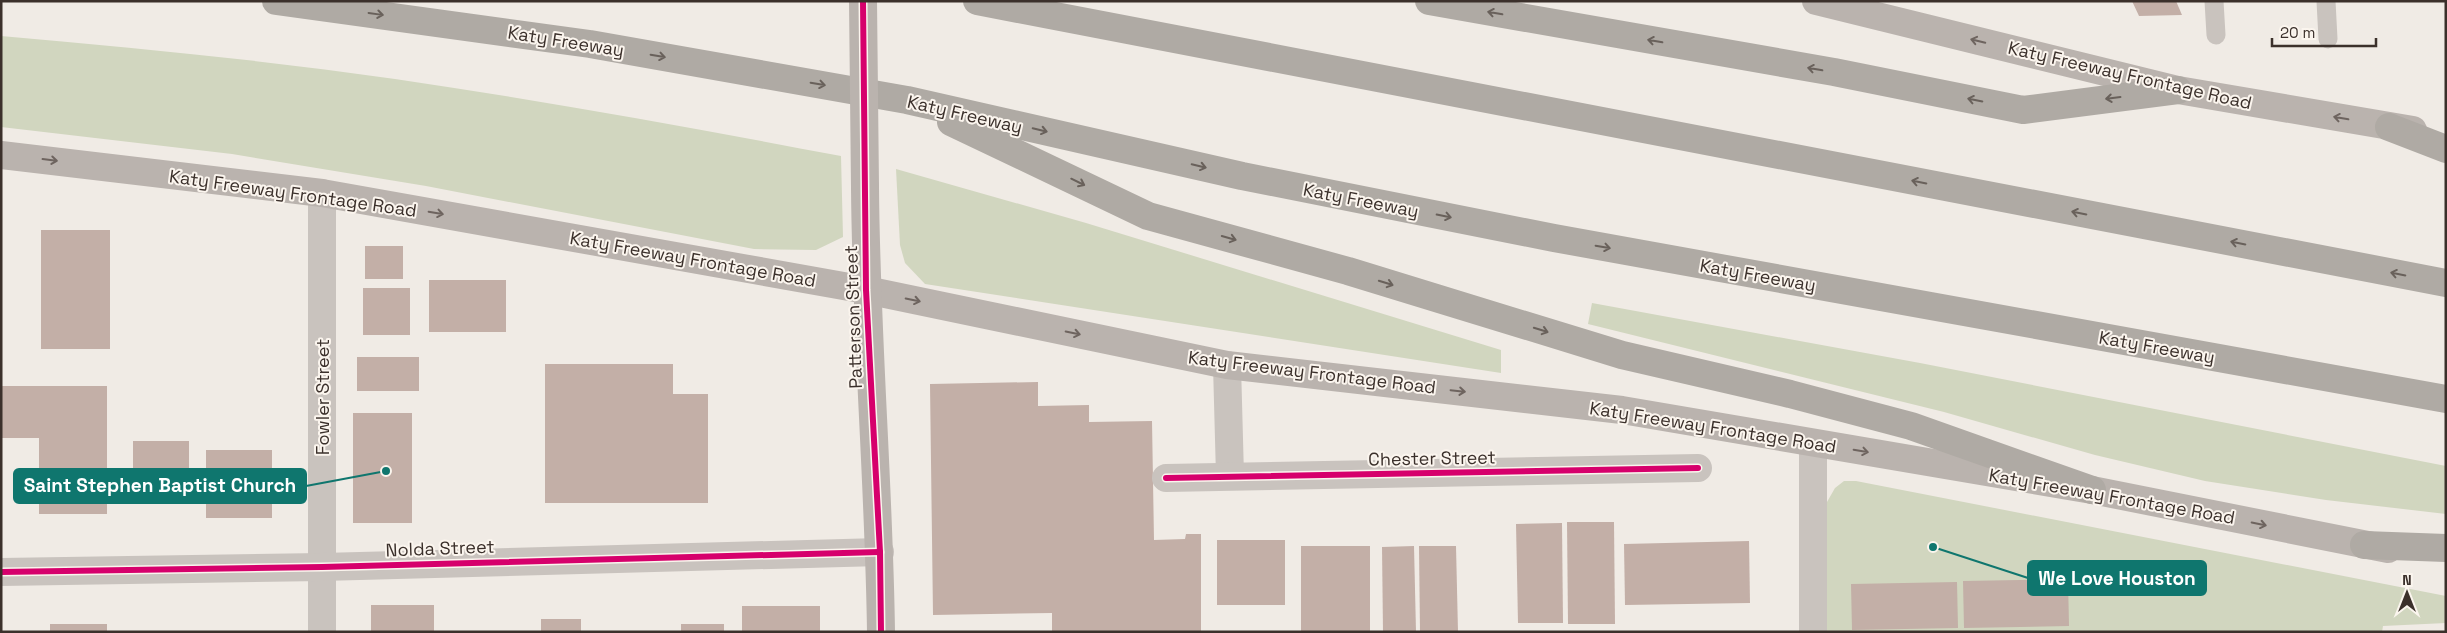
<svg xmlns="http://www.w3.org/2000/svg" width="2447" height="633" viewBox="0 0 2447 633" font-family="'Space Grotesk',sans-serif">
  <rect width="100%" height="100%" fill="#f0ebe5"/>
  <!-- green -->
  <g fill="#d1d6bf">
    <path d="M1 36C133 48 265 60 395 79 545 101 693 128 841 156L843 237 816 250 754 249 426 186 232 154 1 127Z"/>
    <path d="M896 169 1086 223 1501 350V373L925 284 905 263 900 245Z"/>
    <path d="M1592 303 1920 363 2446 466V514L2326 500 2205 481 2095 455 1944 412 1588 324Z"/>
    <path d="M1844 481H1856L2446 596V623L2383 626 2382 632H1822L1827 502 1835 488Z"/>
  </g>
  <!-- building -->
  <g fill="#c3afa7">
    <path d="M2132 1H2176L2182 15 2139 16Z"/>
    <rect x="41" y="230" width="69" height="119"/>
    <rect x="365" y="246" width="38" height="33"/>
    <rect x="429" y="280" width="77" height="52"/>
    <rect x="363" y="288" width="47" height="47"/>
    <rect x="357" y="357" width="62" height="34"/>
    <path d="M545 364H673V394H708V503H545Z"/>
    <path d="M1038 382V406L1089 405V422L1152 421 1154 540 1185 539 1186 534H1201V632H1052V613L933 615 930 384Z"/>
    <path d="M1 386H107V514H39V438H1Z"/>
    <rect x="353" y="413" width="59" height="110"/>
    <rect x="133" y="441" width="56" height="51"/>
    <rect x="206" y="450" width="66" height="68"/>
    <path d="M1567 522H1614L1615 624H1568Z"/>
    <path d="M1562 523 1563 623H1518L1516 524Z"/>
    <rect x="1217" y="540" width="68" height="65"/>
    <path d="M1749 541 1750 603 1625 605 1624 544Z"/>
    <rect x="1301" y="546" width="69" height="86"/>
    <path d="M1414 546 1416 632H1383L1382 547Z"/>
    <path d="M1419 546H1456L1458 632H1420Z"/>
    <path d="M2068 579 2069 626 1964 628 1963 581Z"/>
    <path d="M1957 582 1958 628 1852 630 1851 584Z"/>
    <rect x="371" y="605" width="63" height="27"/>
    <rect x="742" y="606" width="78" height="26"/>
    <rect x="541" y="619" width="40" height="13"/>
    <rect x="50" y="624" width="57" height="8"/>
    <rect x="681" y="624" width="43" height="8"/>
  </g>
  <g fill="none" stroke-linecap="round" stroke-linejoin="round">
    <!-- lane -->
    <g stroke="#c9c3be" stroke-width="19">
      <path d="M2214 1 2216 35"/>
      <path d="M2326 1 2328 39"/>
    </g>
    <!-- street -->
    <g stroke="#c9c3be" stroke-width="28">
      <path d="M322 193V632"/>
      <path d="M1227 365 1230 476"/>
      <path d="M1813 443V632"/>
      <path d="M1166 478 1698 468"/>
      <path d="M1 572 322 567 880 552"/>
    </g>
    <!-- secondary -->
    <g stroke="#bab3ae" stroke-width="28">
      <path d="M1816 1 2178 90 2413 130"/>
      <path d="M1 155 322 193 866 290 1227 365 1622 410 2092 490 2388 549"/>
      <path d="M865 187C866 336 879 483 881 632"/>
    </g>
    <!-- highway -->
    <g stroke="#afaaa4" stroke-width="28">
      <path d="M276 1 590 44 907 100 1242 176 1554 238 2446 399"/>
      <path d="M977 1 2446 283"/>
      <path d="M1429 1 1834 72 2023 110 2178 90"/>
      <path d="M951 122 1148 216 1348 271 1622 355 1790 394 1911 426 2092 490"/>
      <path d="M2389 127 2446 149"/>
      <path d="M2364 545 2446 548"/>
    </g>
    <!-- secondary-bridge -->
    <path stroke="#bab3ae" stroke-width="28" d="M863 1 865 187"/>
    <!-- cycleway casing -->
    <g stroke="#fbf5ee" stroke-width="9">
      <g id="cycleway">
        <path d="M863 1 866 290 880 552 881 632"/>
        <path d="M1166 478 1698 468"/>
        <path d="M1 572 322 567 880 552"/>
      </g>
    </g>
    <!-- cycleway -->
    <use href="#cycleway" stroke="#d6006c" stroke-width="6"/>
  </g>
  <!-- one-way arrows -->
  <defs><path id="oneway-shaft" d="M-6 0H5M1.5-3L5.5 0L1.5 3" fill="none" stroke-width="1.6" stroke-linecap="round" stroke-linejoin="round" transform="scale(1.25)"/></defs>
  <g stroke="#69615b">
    <use href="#oneway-shaft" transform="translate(1495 13) rotate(-170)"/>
    <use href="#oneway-shaft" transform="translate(376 14) rotate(8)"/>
    <use href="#oneway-shaft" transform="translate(1655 41) rotate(-170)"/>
    <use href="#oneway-shaft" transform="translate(658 56) rotate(10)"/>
    <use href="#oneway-shaft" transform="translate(1815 69) rotate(-170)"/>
    <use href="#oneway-shaft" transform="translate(818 84) rotate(10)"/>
    <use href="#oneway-shaft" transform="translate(2113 98) rotate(173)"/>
    <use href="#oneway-shaft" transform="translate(1975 100) rotate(-169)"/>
    <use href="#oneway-shaft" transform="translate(1040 130) rotate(13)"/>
    <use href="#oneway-shaft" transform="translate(1199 166) rotate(13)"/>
    <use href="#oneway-shaft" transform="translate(1078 182) rotate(26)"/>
    <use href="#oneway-shaft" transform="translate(1919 182) rotate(-169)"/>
    <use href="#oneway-shaft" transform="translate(2079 213) rotate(-169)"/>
    <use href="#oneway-shaft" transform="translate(1444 216) rotate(11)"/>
    <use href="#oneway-shaft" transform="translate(1229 238) rotate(16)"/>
    <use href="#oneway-shaft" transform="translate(2238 243) rotate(-169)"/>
    <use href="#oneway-shaft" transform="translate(1603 247) rotate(10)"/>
    <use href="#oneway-shaft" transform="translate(2398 274) rotate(-169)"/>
    <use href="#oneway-shaft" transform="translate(1386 283) rotate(17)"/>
    <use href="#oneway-shaft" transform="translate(1541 330) rotate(17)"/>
  </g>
  <g stroke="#6e645f">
    <use href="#oneway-shaft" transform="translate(1978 41) rotate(-166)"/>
    <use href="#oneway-shaft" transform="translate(2341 118) rotate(-170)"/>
    <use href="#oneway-shaft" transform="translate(50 160) rotate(7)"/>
    <use href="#oneway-shaft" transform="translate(436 213) rotate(10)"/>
    <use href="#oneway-shaft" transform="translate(913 300) rotate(12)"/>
    <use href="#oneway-shaft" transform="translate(1073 333) rotate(12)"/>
    <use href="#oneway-shaft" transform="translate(1458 391) rotate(6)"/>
    <use href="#oneway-shaft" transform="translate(1861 451) rotate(10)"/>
    <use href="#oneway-shaft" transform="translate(2259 524) rotate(12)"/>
  </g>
  <g text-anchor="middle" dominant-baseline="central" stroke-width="4" stroke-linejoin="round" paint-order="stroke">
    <!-- street labels -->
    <g font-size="18" fill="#3b302b" stroke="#fbf5ee">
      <text transform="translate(566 41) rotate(9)">Katy Freeway</text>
      <text transform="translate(2130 75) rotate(13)">Katy Freeway Frontage Road</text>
      <text transform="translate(965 114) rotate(13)">Katy Freeway</text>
      <text transform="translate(293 193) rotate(8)">Katy Freeway Frontage Road</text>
      <text transform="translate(1361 200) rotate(11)">Katy Freeway</text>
      <text transform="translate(693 259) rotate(10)">Katy Freeway Frontage Road</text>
      <text transform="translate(1758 275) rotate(10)">Katy Freeway</text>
      <text transform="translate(853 317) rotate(-92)">Patterson Street</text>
      <text transform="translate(2157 347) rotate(10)">Katy Freeway</text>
      <text transform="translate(1312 372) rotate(7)">Katy Freeway Frontage Road</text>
      <text transform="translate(322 397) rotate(-90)">Fowler Street</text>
      <text transform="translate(1713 427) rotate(9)">Katy Freeway Frontage Road</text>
      <text transform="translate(1432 458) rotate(-1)">Chester Street</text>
      <text transform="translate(2112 496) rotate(10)">Katy Freeway Frontage Road</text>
      <text transform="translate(440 548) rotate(-2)">Nolda Street</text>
    </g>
  </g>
  <!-- callouts -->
  <path fill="none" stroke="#0f766e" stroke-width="2" d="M386 471L306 486M1933 547L2028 578"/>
  <g fill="#0f766e" stroke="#fbf5ee" stroke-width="2">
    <circle cx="386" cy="471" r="5"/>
    <circle cx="1933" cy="547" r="5"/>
  </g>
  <g fill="#0f766e" stroke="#0f766e" stroke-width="2">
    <rect x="14" y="469" width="292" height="34" rx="5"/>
    <rect x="2028" y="561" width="178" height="34" rx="5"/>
  </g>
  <g font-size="19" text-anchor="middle" font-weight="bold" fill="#fff">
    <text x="160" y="492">Saint Stephen Baptist Church</text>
    <text x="2117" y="585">We Love Houston</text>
  </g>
  <!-- border -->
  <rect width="2447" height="633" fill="none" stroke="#3b302b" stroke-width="5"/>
  <!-- north arrow -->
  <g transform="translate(2407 593)" stroke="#fbf5ee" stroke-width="4" paint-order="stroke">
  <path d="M0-4L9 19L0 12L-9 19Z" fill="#3b302b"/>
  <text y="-8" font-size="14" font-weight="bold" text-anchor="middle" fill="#3b302b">N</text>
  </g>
  <!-- scale -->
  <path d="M2272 38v8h104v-8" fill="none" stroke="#3b302b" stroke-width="2.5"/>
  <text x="2280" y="38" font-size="15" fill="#3b302b" stroke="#fbf5ee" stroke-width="4" paint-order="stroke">20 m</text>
</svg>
